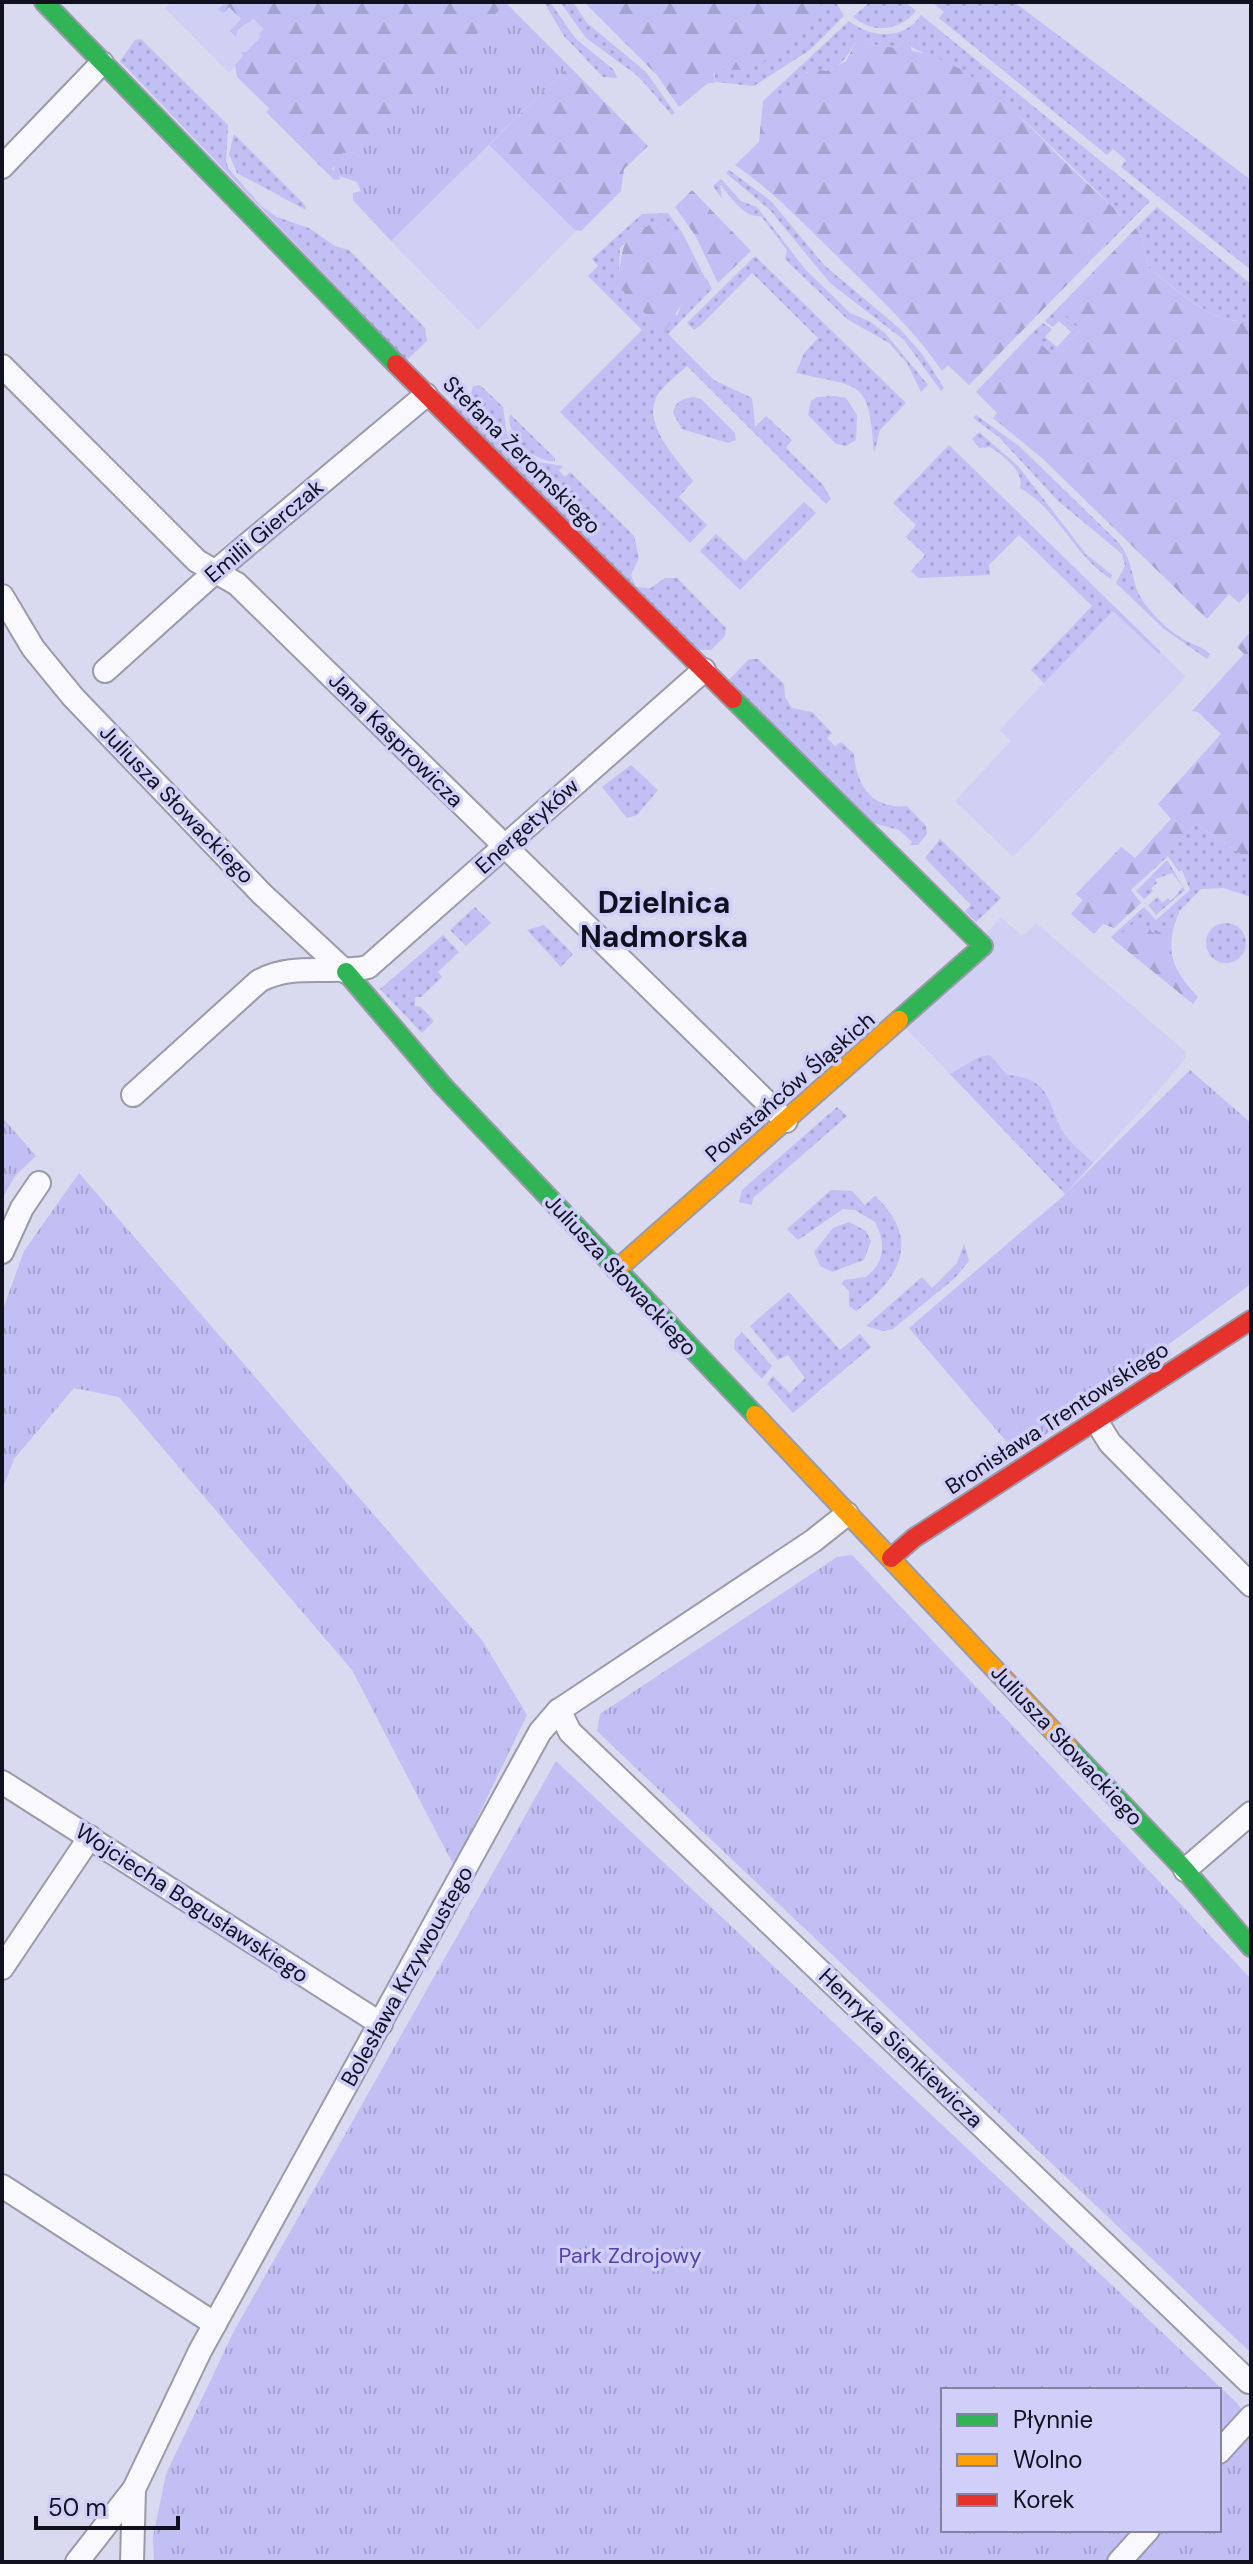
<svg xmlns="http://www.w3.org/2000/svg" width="1253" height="2564" viewBox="0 0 1253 2564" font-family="'DM Sans',sans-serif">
  <defs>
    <pattern id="grass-dots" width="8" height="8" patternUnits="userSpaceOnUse" patternTransform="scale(2)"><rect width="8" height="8" fill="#c1bff3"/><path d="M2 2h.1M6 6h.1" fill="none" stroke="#a5a3d0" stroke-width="1.8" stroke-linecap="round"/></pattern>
    <pattern id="forest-firs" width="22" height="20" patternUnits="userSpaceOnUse" patternTransform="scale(2)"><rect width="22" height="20" fill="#c1bff3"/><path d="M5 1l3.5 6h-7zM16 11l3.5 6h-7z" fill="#a5a3d0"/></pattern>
    <pattern id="park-tufts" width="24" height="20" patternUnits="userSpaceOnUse" patternTransform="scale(2)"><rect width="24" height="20" fill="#c1bff3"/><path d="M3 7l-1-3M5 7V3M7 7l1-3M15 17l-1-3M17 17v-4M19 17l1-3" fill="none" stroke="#a5a3d0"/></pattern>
  </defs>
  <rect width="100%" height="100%" fill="#d9d9ef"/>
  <!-- built -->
  <g fill="#d0d0f4">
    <path d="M172 2H226L219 9 229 7 242 20 236 33 253 19 264 29 262 36 229 73 165 8Z"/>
    <path d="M489 145 577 230 478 330 391 241Z"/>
    <path d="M1114 606 1185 676 1184 679 1013 857 955 801 1011 741 1000 730Z"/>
    <path d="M1001 917 1022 936 1036 923 1186 1052V1058L1144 1107 1065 1194 906 1028Z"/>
  </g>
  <!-- grass -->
  <g fill="url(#grass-dots)">
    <path d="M544 2H550L575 38 614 70 617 78 603 77 564 36Z"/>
    <path d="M560 2H573L587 23 646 72 675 113 672 115 638 76 586 38Z"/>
    <path d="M821 2H836L844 16 810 50 754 86 716 82 714 72 821 8Z"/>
    <path d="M870 2H905L916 11C899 31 874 34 853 17Z"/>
    <path d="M932 2H1014L1251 180V270L1121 167 1126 160 1113 149 1107 155 939 18 944 12Z"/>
    <path d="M921 15 1150 201 1100 252 1122 216 1026 122 967 74 901 42 896 48 856 42C841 66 837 71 807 72L780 98 763 101 849 21C871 38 904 41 921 15Z"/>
    <path d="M141 39 228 125 226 161 229 169 260 205 277 217 309 228 335 246 349 250 425 328 427 341 407 360 120 61 135 40Z"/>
    <path d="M234 134 305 205 306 210 237 173 229 154Z"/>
    <path d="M729 170 771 201 824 265 899 328 923 355 944 388 941 391 904 340 830 283 770 210 726 173Z"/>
    <path d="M721 179 741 201 757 207 805 269 850 313 869 321 885 333 928 385 921 392 907 363 889 343 847 319 785 259 787 250 761 216C743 218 731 196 720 185L722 199 713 186Z"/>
    <path d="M1157 207 1251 284V319C1220 331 1172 286 1149 268L1139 225Z"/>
    <path d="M668 213 683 234 673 237 656 222 642 228 620 248 619 270 677 316 681 305 703 292 706 277 712 289 668 334 714 380 752 398 755 427 766 416 792 440 786 448 823 485 831 499 826 504 687 366C678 375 661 386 656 398 643 426 678 460 693 481L679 497 707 525 690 543 560 412 642 330 588 276 598 266 592 259 642 214Z"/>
    <path d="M755 256 906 403 880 430 874 453C869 379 863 388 796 373L804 353 818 338 752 273 701 325 694 330 687 323Z"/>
    <path d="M1058 308 1081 328 1063 352 1053 357 1031 334 1043 323 1052 329 1045 337 1057 347 1071 332 1059 321 1053 327 1045 321Z"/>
    <path d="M480 385 503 407 507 435 532 461 563 466 559 471 565 477 570 472 634 536 639 558 631 575 636 587 651 588 665 578H677L726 628 725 636 711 650H698L452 406 460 399 464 400 462 397 467 392 471 394 473 386Z"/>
    <path d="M835 396 846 398 857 415 856 440 846 446 836 444 808 415 811 401 817 397Z"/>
    <path d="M694 397 701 399 735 433 736 440 728 443 682 429 673 413C676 400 682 399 694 397Z"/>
    <path d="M510 414 555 458V461C534 462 505 436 510 414Z"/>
    <path d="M976 415 1019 446 1117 541C1136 562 1129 583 1145 604 1155 617 1169 631 1183 639 1193 646 1201 645 1210 654L1207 659 1164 629 1116 583 1125 566 1122 554 1057 500 999 437 973 418Z"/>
    <path d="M979 432 1018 466 1086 554 1112 575 1111 579C1074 556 1058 509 1020 488 1025 472 1003 455 990 447L979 448 972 439Z"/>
    <path d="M949 445 1161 652 1159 654 1113 611 1044 683 1031 670 1092 606 1019 535 989 565 990 575 918 578 911 571 925 555 906 537 916 525 893 503Z"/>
    <path d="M804 502 816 513 740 590 700 551 716 534 745 561Z"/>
    <path d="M749 659H758L784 684 785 697 792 708 812 712 832 733 827 738 835 746 841 742 854 754C856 786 873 810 907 806L926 826 927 834 918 845H910L912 842 899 830 870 822 728 681Z"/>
    <path d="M631 765 658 790 637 815 627 818 602 787Z"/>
    <path d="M1196 824 1251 861V897L1223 888 1201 889 1155 936 1139 919 1114 940 1111 937 1144 907 1156 920 1190 890 1182 870 1179 872 1168 856 1131 890Z"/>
    <path d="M940 839 1001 898 976 922 965 911 971 905 925 858Z"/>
    <path d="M1167 860 1185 890 1156 915 1148 905 1158 897 1162 903 1168 898 1171 901 1183 887 1172 873 1155 879 1157 883 1151 888 1153 891 1144 899 1136 891Z"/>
    <path d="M475 907 491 923 466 946 450 930Z"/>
    <circle cx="1226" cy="943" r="20"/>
    <path d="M544 925 573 954 561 967 527 930Z"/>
    <path d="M443 935 459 952 438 972 442 977 421 997H415V1006L421 1007 434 1021 422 1033 380 989Z"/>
    <path d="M990 1055 1007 1075C1056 1078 1046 1109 1066 1136 1073 1146 1085 1154 1093 1163L1065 1194 950 1074 979 1057Z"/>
    <path d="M837 1107 847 1116 753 1198 752 1205 739 1202 742 1190Z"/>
    <path d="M831 1190 852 1191 865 1205 875 1196C922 1239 900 1279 856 1311L849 1306V1291L842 1284 844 1280 866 1277C885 1263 886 1242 875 1222L855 1210 843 1209 798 1240 787 1229Z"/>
    <path d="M849 1222 866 1231 871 1241 864 1260 832 1272 820 1266 814 1252 833 1228Z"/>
    <path d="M964 1244 969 1261 955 1278 893 1329 883 1331 866 1326 922 1277 932 1288 957 1263Z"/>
    <path d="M789 1292 840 1350 860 1334 871 1347 793 1413 767 1384 773 1376 790 1393 805 1378 788 1355 778 1360 750 1326Z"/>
    <path d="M742 1332 772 1366 762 1379 734 1349 735 1339Z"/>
  </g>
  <!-- forest -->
  <g fill="url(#forest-firs)">
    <path d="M226 2H505L506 3 407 108 358 152 344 153 332 169 341 179 334 180 267 113 269 108 237 77 235 65 243 56 241 52H246L261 37 259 34 264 29 253 19 238 30 236 37 230 31 241 19 229 7 223 13 218 9Z"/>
    <path d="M584 2H821V8C802 30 777 58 749 68 736 73 722 65 713 74L716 82 707 84 679 107 657 75Z"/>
    <path d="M856 42 896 48 901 42H909L912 51C974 60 1030 129 1073 170 1089 186 1107 201 1123 217L1099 252 969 385 948 365 942 371C913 328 874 293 837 256 804 224 773 191 735 165L759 142 763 101C792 96 799 64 826 71L846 61Z"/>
    <path d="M569 66 648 146 624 169 621 191 581 231 575 230 489 145Z"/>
    <path d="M692 190 751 251 718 283 695 235 675 207Z"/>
    <path d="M656 222 673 237 683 234 707 282 703 293 681 305 664 333 616 284C626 248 615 239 656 222Z"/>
    <path d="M1139 225 1149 268C1172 287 1220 331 1251 319V590L1239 603 1229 594 1207 619 1043 459 993 418 997 413 976 392 1031 334 1053 356 1063 352 1081 328 1058 308Z"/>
    <path d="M1251 631V861L1196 824 1131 890 1141 903 1114 928 1103 924 1094 934 1071 914 1083 900 1076 894 1121 847 1135 858 1171 819 1158 804 1221 734 1198 712 1192 711 1244 654 1237 647Z"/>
    <path d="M1179 912C1164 949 1171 969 1198 997L1193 1004 1114 940 1139 919 1155 935Z"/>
  </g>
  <!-- park -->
  <g fill="url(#park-tufts)" fill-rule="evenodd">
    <path d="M506 3 569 66 391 241 353 200V193L361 191 357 182 333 174 335 161 343 153 358 152 398 110 407 107Z"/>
    <path d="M1190 1070 1251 1123V1284L1018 1455 909 1328 1061 1198Z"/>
    <path d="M2 1117 36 1156 15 1176 2 1199Z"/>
    <path d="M79 1173 482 1640 527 1715 454 1866 352 1670 119 1397 74 1388 14 1459 2 1490V1312L24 1251Z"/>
    <path d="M852 1555 1251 1979V2353L597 1731 600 1714 837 1557Z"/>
    <path d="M556 1761 1237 2403 1251 2424V2562H154L153 2537 166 2474 234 2331ZM943 2390H1219V2530H943Z"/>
  </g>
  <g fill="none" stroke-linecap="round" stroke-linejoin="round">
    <!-- street casing -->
    <g stroke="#9a9aaa" stroke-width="26">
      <g id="street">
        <path d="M2 167 102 63"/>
        <path d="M2 366 197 561 237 584 786 1121"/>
        <path d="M2 596 33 648 73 697 262 894 346 972"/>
        <path d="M105 671 216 571 426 395"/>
        <path d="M133 1095 259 981C293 962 331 975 368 967L704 670"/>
        <path d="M2 1252 22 1208 39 1183"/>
        <path d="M1097 1422 1110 1443 1251 1585"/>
        <path d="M559 1710 570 1732 1249 2382"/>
        <path d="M2 1782 381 2024"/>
        <path d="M1185 1870 1251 1813"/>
        <path d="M2 1968 90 1837"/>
        <path d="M2 2186 215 2324"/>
        <path d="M1219 2452 1251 2417"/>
        <path d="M77 2562 134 2489"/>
        <path d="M132 2562 134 2489 200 2351 540 1732 558 1711 813 1541 847 1514"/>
        <path d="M1119 2562 1148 2530"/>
      </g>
    </g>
    <!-- fast casing -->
    <g stroke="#9a9aaa" stroke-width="22">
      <g id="fast">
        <path d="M44 2 396 364"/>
        <path d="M733 699 983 946 899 1020"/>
        <path d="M346 972 444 1087 755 1415"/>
        <path d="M1069 1748 1185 1870 1251 1947"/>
      </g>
    </g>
    <!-- slow casing -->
    <g stroke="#9a9aaa" stroke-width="22">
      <g id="slow">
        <path d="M616 1270 899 1020"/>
        <path d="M755 1415 1069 1748"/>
      </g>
    </g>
    <!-- jam casing -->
    <g stroke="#9a9aaa" stroke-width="22">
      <g id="jam">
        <path d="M396 364 733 699"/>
        <path d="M891 1558 914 1538 1251 1320"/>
      </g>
    </g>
    <!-- street -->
    <use href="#street" stroke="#f9f9fd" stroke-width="22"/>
    <!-- fast -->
    <use href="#fast" stroke="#30b455" stroke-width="18"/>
    <!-- slow -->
    <use href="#slow" stroke="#ff9f0a" stroke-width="18"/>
    <!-- jam -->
    <use href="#jam" stroke="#e5322d" stroke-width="18"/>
  </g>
  <g text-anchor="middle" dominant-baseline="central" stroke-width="7" stroke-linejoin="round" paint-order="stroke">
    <!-- street labels -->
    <g font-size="22" fill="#11101e" stroke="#d0cff9">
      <text transform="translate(522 455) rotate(45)">Stefana Żeromskiego</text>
      <text transform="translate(264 531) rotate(-40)">Emilii Gierczak</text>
      <text transform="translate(396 740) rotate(45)">Jana Kasprowicza</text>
      <text transform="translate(177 804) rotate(46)">Juliusza Słowackiego</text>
      <text transform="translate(527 826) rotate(-42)">Energetyków</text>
      <text transform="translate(790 1087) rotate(-41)">Powstańców Śląskich</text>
      <text transform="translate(621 1275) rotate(47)">Juliusza Słowackiego</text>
      <text transform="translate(1057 1418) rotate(-33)">Bronisława Trentowskiego</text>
      <text transform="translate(1067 1745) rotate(47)">Juliusza Słowackiego</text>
      <text transform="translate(192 1903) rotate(33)">Wojciecha Bogusławskiego</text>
      <text transform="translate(407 1976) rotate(-61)">Bolesława Krzywoustego</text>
      <text transform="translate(901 2048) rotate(44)">Henryka Sienkiewicza</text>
    </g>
    <!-- park labels -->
    <g font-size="22" fill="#5540b0" stroke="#d0cff9">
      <text x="630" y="2255">Park Zdrojowy</text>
    </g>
    <!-- district labels -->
    <g font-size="30" font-weight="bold" fill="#11101e" stroke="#d0cff9">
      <text x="664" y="902">Dzielnica<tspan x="664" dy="34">Nadmorska</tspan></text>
    </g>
  </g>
  <!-- border -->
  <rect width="1253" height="2564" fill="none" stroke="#11101e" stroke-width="8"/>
  <!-- legend -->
  <rect x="941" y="2388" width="280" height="144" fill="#d0cff9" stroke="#8483a1" stroke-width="2"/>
  <rect x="957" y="2414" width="40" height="12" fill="#30b455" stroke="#8483a1" stroke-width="2"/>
  <text x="1013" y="2428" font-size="24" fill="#11101e">Płynnie</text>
  <rect x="957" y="2454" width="40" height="12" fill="#ff9f0a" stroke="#8483a1" stroke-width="2"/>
  <text x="1013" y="2468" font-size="24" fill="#11101e">Wolno</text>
  <rect x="957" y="2494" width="40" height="12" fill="#e5322d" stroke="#8483a1" stroke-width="2"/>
  <text x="1013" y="2508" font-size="24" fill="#11101e">Korek</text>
  <!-- scale -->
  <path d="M36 2516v12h142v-12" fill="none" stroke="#11101e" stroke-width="4"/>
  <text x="48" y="2516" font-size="24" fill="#11101e" stroke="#d0cff9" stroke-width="6" paint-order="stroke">50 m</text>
</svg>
